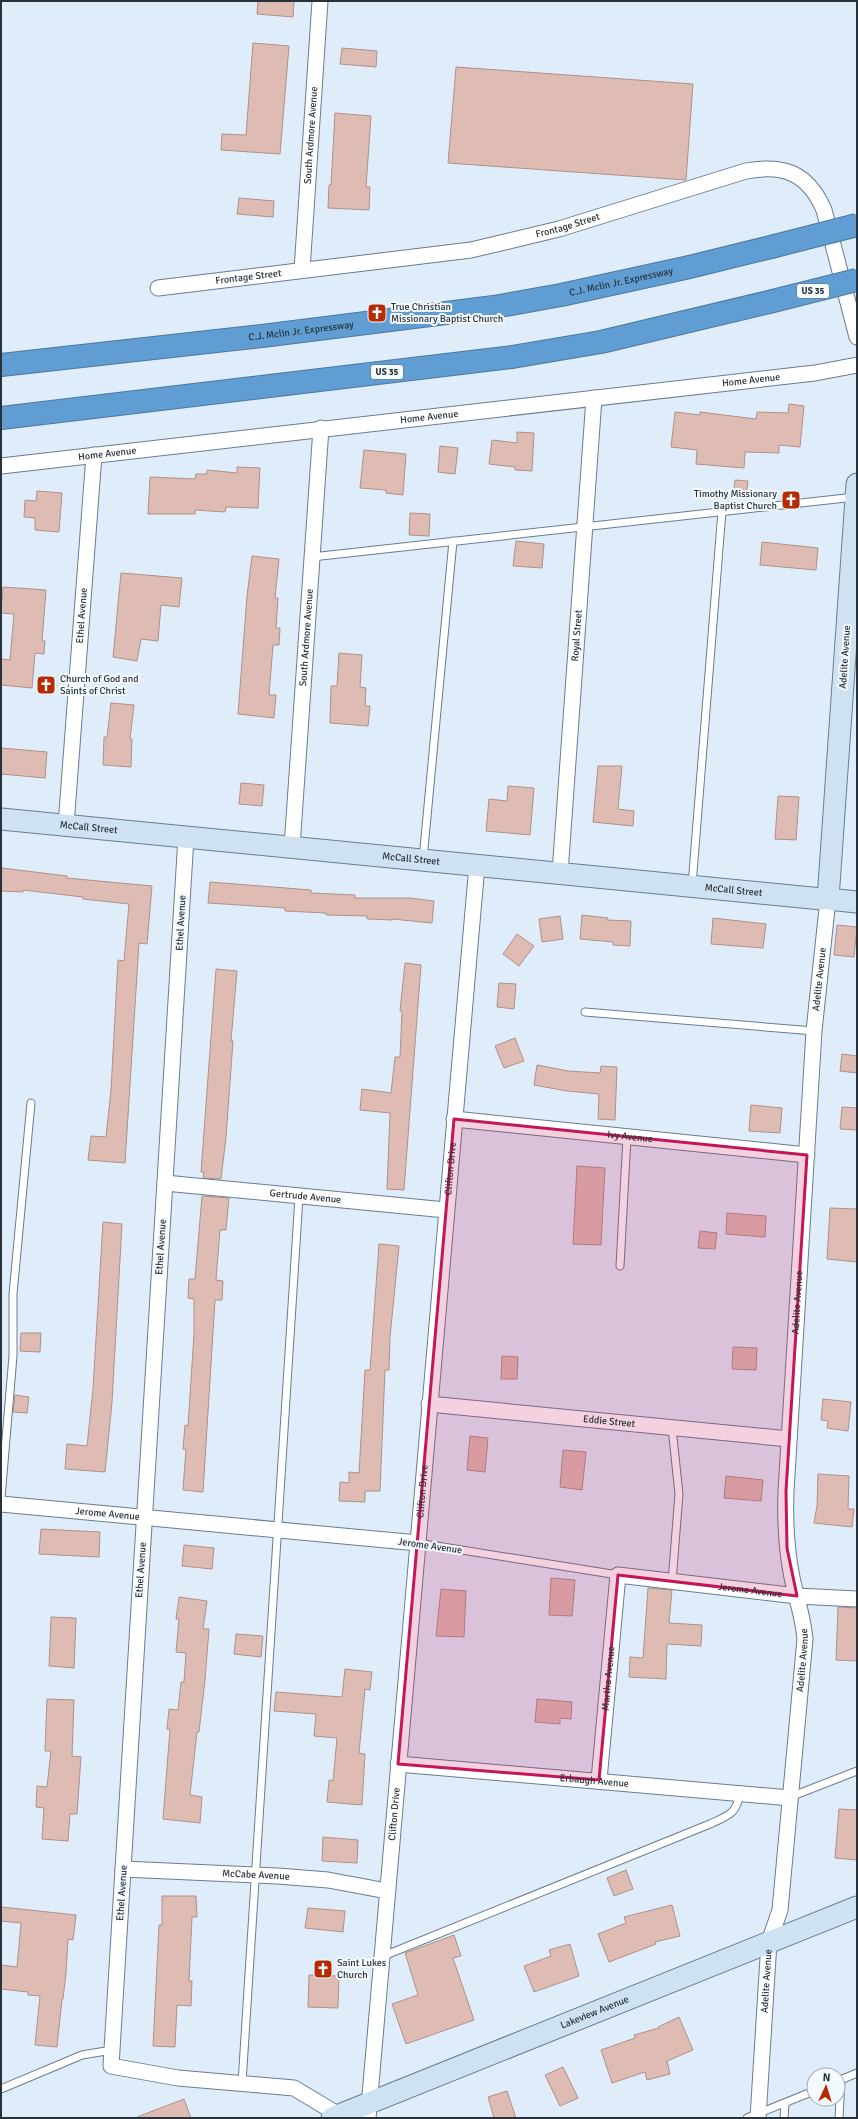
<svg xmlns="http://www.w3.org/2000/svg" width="858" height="2119" viewBox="0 0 858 2119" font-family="Signika,sans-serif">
  <rect width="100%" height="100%" fill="#dfedfb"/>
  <!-- building -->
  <g fill="#debcb4" stroke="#b09088">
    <path d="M258 1H294L293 17 257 14Z"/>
    <path d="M253 43 289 46 280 154 221 150 222 134 246 135Z"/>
    <path d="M342 48 377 51 376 67 340 64Z"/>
    <path d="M456 67 693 84 686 180 448 163Z"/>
    <path d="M335 113 371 116 366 187H370L369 210 328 208 329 185H331Z"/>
    <path d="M239 198 274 201 273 217 237 214Z"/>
    <path d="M789 404 804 406 800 447 779 445V453L745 452 744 468 696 464 697 450 671 447 675 412 700 415V412L756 419 757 412 788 413Z"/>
    <path d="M517 432 534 433 532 471 515 470V467L489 464 492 440 517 443Z"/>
    <path d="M440 446 458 448 455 474 438 472Z"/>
    <path d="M364 450 406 454 403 495 386 493V490L360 488Z"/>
    <path d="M237 467 260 468 258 508 226 507 225 512 195 510V514H148L150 477 195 479 196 474H207V470L237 473Z"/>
    <path d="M735 480 748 481 746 498 733 497Z"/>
    <path d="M37 491 62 493 59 532 35 530V518L24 517 25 500 36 501Z"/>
    <path d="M410 513 430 514 429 536 409 535Z"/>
    <path d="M516 541 544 544 542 568 513 566Z"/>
    <path d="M762 542 818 548 816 570 760 565Z"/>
    <path d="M252 556 279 559 275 598H278L276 628H280L279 645H273L269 695H276L274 718 238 714 247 596Z"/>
    <path d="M121 573 182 578 179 607 161 605 158 641 141 639 137 661 113 657Z"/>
    <path d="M3 587 46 590 42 641H45L44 654 35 653 32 688 1 685V659L10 660 14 614 1 613Z"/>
    <path d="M339 653 362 655 360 687 366 688 365 706H370L368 726 330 723 331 686H337Z"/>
    <path d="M111 703 134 705 130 739H132L131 767 103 765 104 737H107Z"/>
    <path d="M1 748 47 752 45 778 1 774Z"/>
    <path d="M598 766H622L618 809 634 811 633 826 593 822Z"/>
    <path d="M241 783 264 785 262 806 239 804Z"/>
    <path d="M508 786 534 788 530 835 486 831 489 799 507 801Z"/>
    <path d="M778 796 799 797 796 840 775 839Z"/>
    <path d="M2 868 67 876V878L152 886 147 944 139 943 125 1163 88 1160 91 1136 106 1137 111 1090 118 960 124 961 129 904 83 899V897L23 890V892L1 891Z"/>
    <path d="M210 882 311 890V893L355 895V898H410L434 901 432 923 392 919V920L367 919V916L326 915V913L285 911V908L208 903Z"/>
    <path d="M582 915 608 918 607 920 631 921 630 946 613 945V942L580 939Z"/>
    <path d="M560 916 563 939 542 942 539 919Z"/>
    <path d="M713 918 766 924 763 948 711 944Z"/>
    <path d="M837 925 857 927 854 957 834 955Z"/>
    <path d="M517 934 534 946 519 966 503 954Z"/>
    <path d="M405 963 421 965 404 1190 387 1189 390 1113 360 1110 362 1089 391 1093 395 1057H400L402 1011H400Z"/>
    <path d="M216 969 237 971 231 1041H233L226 1137 221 1179 203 1178 204 1172H201Z"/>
    <path d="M499 983 516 984 514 1009 497 1007Z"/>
    <path d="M515 1038 524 1061 504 1068 495 1046Z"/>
    <path d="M842 1054 857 1056V1073L840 1071Z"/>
    <path d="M537 1065 568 1071 600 1073 601 1066 617 1067 615 1120 598 1119 599 1094 567 1091 534 1085Z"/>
    <path d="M751 1105 782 1108 780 1133 749 1131Z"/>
    <path d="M842 1107 857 1108V1130L840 1129Z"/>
    <path d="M577 1166 605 1168 601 1245 573 1244Z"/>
    <path d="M202 1196 229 1198 226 1230H220L216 1280 223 1281 222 1300H215L203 1492 183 1490 186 1449H183L185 1425 188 1426 194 1334V1299L188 1298 189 1279H195Z"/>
    <path d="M830 1208 857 1209V1262L827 1259Z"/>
    <path d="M727 1213 766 1216 765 1237 726 1234Z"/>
    <path d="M103 1222 122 1224 112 1402 105 1472 65 1469 67 1444 87 1446 93 1389Z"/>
    <path d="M700 1231 717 1233 715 1249 698 1248Z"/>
    <path d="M379 1244 399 1246 390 1337 389 1370H385L380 1491H365V1502L339 1501 340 1482 349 1483V1472L359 1473 365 1370H370Z"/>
    <path d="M21 1333H41L40 1352 20 1351Z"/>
    <path d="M733 1347 757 1348 756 1370 732 1369Z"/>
    <path d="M502 1356 518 1357 517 1379H501Z"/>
    <path d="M15 1395 29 1397 27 1413 13 1412Z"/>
    <path d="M823 1399 851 1402 848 1431 827 1428 828 1421 821 1420Z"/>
    <path d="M470 1436 488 1438 485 1472 467 1470Z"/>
    <path d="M563 1450 586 1452 582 1490 560 1487Z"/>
    <path d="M818 1474 849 1476 848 1509H854L852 1527 814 1523 817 1506Z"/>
    <path d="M726 1476 763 1480 761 1501 724 1498Z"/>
    <path d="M41 1529 100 1532 99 1557 39 1554Z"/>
    <path d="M184 1545 214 1548 212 1569 182 1566Z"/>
    <path d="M551 1578 575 1580 572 1616 549 1615Z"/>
    <path d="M648 1588 672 1590 669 1623 702 1625 701 1646 667 1644 666 1679 629 1677 630 1657 643 1658Z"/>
    <path d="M441 1589 466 1591 464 1637 436 1636Z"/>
    <path d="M179 1597 207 1601 203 1629H209L205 1680 199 1732H197L190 1795 202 1797 200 1823 163 1819 170 1729H167L169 1709 178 1710 181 1682H184L186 1653 176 1652 179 1619H176Z"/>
    <path d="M838 1607 857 1608V1661L836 1660Z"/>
    <path d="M51 1617 76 1618 74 1668 49 1666Z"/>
    <path d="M236 1634 263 1636 261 1657 234 1654Z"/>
    <path d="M345 1669 372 1672 370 1690 365 1689 359 1753 365 1754 362 1805 327 1802 329 1780 333 1781 337 1738 314 1736 316 1714 274 1711 276 1692 342 1697Z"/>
    <path d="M47 1699 74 1700 72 1756 81 1757 77 1814H70L68 1841 42 1839 44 1808 36 1807 37 1786 47 1787 51 1751H45Z"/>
    <path d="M537 1699 572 1702 571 1719 560 1718V1724L535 1722Z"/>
    <path d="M839 1809 857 1810V1860L835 1858Z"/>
    <path d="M323 1837 358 1840 357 1863 322 1861Z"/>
    <path d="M626 1870 633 1889 614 1896 607 1878Z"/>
    <path d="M162 1896H196L197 1917H192L189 1981H192L191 2006 177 2005 175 2047 153 2046 159 1925H162Z"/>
    <path d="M672 1905 680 1936 655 1942 656 1944 609 1962 598 1934 626 1923 624 1917Z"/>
    <path d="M1 1907 76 1915 73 1940 68 1939 66 1973 63 1999H62L57 2047 35 2045 40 1996 28 1995V1992L1 1989V1965L17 1967 21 1923 1 1921Z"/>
    <path d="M308 1908 345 1911 343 1932 305 1928Z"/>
    <path d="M454 1935 461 1956 453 1958 474 2020 406 2044 392 2004 418 1995 405 1953Z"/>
    <path d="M570 1944 579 1976 534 1992 524 1966 551 1956 549 1950Z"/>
    <path d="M309 1975 339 1976 338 2008 308 2007Z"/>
    <path d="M679 2017 693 2050 667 2061 670 2074 647 2080 645 2072 612 2083 601 2050 635 2038 634 2035 659 2028 658 2027Z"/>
    <path d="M563 2067 578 2098 560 2106 545 2075Z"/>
    <path d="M507 2091 516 2118H494L488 2097Z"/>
    <path d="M184 2099 191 2118H137V2117Z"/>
  </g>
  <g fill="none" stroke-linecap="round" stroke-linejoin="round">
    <!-- lane casing -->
    <g stroke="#677d91" stroke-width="9">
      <g id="lane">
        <path d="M312 557 855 497"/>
        <path d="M423 859 453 541"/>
        <path d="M692 885 722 511"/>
        <path d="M585 1012 814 1031"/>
        <path d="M620 1266 627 1137"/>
        <path d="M1 1498 13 1356V1294L31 1103"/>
        <path d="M418 1543 618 1575"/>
        <path d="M672 1582 679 1494 672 1428"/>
        <path d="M790 1797 857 1771"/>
        <path d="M381 1957 710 1824C729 1815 736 1815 740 1793"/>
        <path d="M838 2081 857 2073"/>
        <path d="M242 2083 299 1197"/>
        <path d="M1 2089 82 2055 112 2050"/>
        <path d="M747 2118 814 2091"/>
        <path d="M784 2118 785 2103"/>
        <path d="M839 2118 841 2079"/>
      </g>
    </g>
    <!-- street casing -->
    <g stroke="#677d91" stroke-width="17">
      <g id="street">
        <path id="s1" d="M302 270 320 1"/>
        <path id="s2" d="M158 288 471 250 559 229 746 171C784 164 808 173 824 210L857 337"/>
        <path id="s3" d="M1 466 815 373 857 365"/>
        <path id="s4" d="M66 825 94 455"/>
        <path d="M186 837 111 2066 178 2078 294 2088 339 2115"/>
        <path id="s5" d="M292 847 321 428"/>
        <path id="s6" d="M560 873 594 398"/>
        <path id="s7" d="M454 1119 807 1155"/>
        <path id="s8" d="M165 1183 446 1210"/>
        <path id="s9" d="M429 1404 789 1439"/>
        <path id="s10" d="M1 1504 418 1543"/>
        <path id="s11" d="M398 1764 790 1798"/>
        <path id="s12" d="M599 1780 618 1575 797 1596 857 1599"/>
        <path id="s13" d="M123 1869 278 1876 328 1880 387 1891"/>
        <path id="s14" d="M368 2118 477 865"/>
        <path id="s15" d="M758 2118 769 1942 780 1910 805 1639C803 1615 795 1595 791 1572 786 1545 785 1519 786 1491L814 1031 828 899H822"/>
      </g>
    </g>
    <!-- secondary casing -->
    <g stroke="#677d91" stroke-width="23">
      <g id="secondary">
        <path d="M857 484 828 899 857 902"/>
        <path id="s16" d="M1 819 822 899"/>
        <path id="s17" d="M332 2118 857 1907"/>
      </g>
    </g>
    <!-- highway casing -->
    <g stroke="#4d789d" stroke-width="24">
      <g id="highway">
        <path id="s18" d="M1 365 262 336 494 307 561 295 685 268 771 247"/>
        <path d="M1 418 512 357 601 342 769 302"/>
      </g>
    </g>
    <!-- lane -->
    <use href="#lane" stroke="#fff" stroke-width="7"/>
    <!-- street -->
    <use href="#street" stroke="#fff" stroke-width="15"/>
    <!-- secondary -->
    <use href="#secondary" stroke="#cfe2f2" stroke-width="21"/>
    <!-- highway -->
    <use href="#highway" stroke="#609dd2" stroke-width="22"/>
    <!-- highway-bridge casing -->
    <g stroke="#4d789d" stroke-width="24" stroke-linecap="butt">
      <g id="highway-bridge">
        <path d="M771 247 857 225"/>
        <path d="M769 302 857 280"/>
      </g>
    </g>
    <!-- highway-bridge -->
    <use href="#highway-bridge" stroke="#609dd2" stroke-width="22"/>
  </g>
  <!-- marked area -->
  <path fill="#c2185b" fill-opacity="0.2" stroke="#c2185b" stroke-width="3" stroke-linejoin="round" d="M454 1119 807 1155 786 1491 787 1548 797 1596 618 1575 599 1780 398 1764Z"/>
  <!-- icons -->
  <defs>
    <g id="church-square" transform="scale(1)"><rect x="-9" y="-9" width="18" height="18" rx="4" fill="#b62b05" stroke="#f4f9fe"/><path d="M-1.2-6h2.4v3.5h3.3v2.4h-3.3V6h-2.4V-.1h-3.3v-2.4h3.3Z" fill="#fff"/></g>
  </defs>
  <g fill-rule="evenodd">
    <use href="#church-square" x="377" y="313"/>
    <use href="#church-square" x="791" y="500"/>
    <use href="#church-square" x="46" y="685"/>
    <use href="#church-square" x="323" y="1969"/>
  </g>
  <g text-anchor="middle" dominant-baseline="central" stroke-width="4" stroke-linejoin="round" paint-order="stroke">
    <!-- shield labels -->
    <g fill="#f4f9fe" stroke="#666e76" stroke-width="1">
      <rect x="797" y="284" width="32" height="14" rx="3"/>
      <rect x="371" y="365" width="32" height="14" rx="3"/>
    </g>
    <g font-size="9" font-weight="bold" fill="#29323b">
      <text x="813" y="291">US 35</text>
      <text x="387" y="372">US 35</text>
    </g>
    <!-- street labels -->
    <g font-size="10" fill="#29323b" stroke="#f4f9fe">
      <text stroke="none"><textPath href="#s1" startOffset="135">South Ardmore Avenue</textPath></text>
      <text stroke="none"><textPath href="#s2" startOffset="415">Frontage Street</textPath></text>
      <text stroke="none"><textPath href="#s2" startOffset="91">Frontage Street</textPath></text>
      <text stroke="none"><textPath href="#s18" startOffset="626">C.J. Mclin Jr. Expressway</textPath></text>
      <text stroke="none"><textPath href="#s18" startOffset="302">C.J. Mclin Jr. Expressway</textPath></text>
      <text stroke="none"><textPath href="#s3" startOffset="755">Home Avenue</textPath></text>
      <text stroke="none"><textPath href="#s3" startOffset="431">Home Avenue</textPath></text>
      <text stroke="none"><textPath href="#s3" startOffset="107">Home Avenue</textPath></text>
      <text stroke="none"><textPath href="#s4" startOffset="210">Ethel Avenue</textPath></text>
      <text stroke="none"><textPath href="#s6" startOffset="238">Royal Street</textPath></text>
      <text stroke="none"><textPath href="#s5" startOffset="210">South Ardmore Avenue</textPath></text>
      <text transform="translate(845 657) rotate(-86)">Adelite Avenue</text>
      <text stroke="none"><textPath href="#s16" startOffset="88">McCall Street</textPath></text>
      <text stroke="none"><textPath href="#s16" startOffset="412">McCall Street</textPath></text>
      <text stroke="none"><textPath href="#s16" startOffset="736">McCall Street</textPath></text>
      <text transform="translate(181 923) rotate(-87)">Ethel Avenue</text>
      <text stroke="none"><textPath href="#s15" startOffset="1145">Adelite Avenue</textPath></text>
      <text stroke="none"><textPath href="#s7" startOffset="177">Ivy Avenue</textPath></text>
      <text stroke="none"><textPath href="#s14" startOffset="953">Clifton Drive</textPath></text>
      <text stroke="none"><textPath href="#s8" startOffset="141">Gertrude Avenue</textPath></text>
      <text transform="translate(161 1247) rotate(-86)">Ethel Avenue</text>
      <text stroke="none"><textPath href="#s15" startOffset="821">Adelite Avenue</textPath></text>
      <text stroke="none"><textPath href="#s9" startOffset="181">Eddie Street</textPath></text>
      <text stroke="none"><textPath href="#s14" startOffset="629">Clifton Drive</textPath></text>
      <text stroke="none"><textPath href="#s10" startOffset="107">Jerome Avenue</textPath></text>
      <text transform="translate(430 1546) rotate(8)">Jerome Avenue</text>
      <text transform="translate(141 1570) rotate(-86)">Ethel Avenue</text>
      <text stroke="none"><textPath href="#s12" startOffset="339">Jerome Avenue</textPath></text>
      <text stroke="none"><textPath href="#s15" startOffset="461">Adelite Avenue</textPath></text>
      <text stroke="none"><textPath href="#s12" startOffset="102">Martha Avenue</textPath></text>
      <text stroke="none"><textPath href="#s11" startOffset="197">Erbaugh Avenue</textPath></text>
      <text stroke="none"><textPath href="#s14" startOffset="305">Clifton Drive</textPath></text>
      <text stroke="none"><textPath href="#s13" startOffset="133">McCabe Avenue</textPath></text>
      <text transform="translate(122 1893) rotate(-86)">Ethel Avenue</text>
      <text stroke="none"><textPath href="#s15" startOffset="137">Adelite Avenue</textPath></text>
      <text stroke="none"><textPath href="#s17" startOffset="283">Lakeview Avenue</textPath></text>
    </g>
    <!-- poi labels -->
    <g font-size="10" fill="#29323b" stroke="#f4f9fe" text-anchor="start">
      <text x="391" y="307">True Christian<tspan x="391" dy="12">Missionary Baptist Church</tspan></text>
      <text x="777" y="494" text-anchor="end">Timothy Missionary<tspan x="777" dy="12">Baptist Church</tspan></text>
      <text x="60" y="679">Church of God and<tspan x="60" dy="12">Saints of Christ</tspan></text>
      <text x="337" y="1963">Saint Lukes<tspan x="337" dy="12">Church</tspan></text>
    </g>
  </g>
  <!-- border -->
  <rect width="858" height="2119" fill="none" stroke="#29323b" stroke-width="4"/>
  <!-- north arrow -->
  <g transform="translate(826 2087) rotate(4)"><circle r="19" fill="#f4f9fe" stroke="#a3a9b0"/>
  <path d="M0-3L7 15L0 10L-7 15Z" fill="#b62b05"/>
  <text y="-6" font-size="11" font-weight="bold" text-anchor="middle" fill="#29323b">N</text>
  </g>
</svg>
